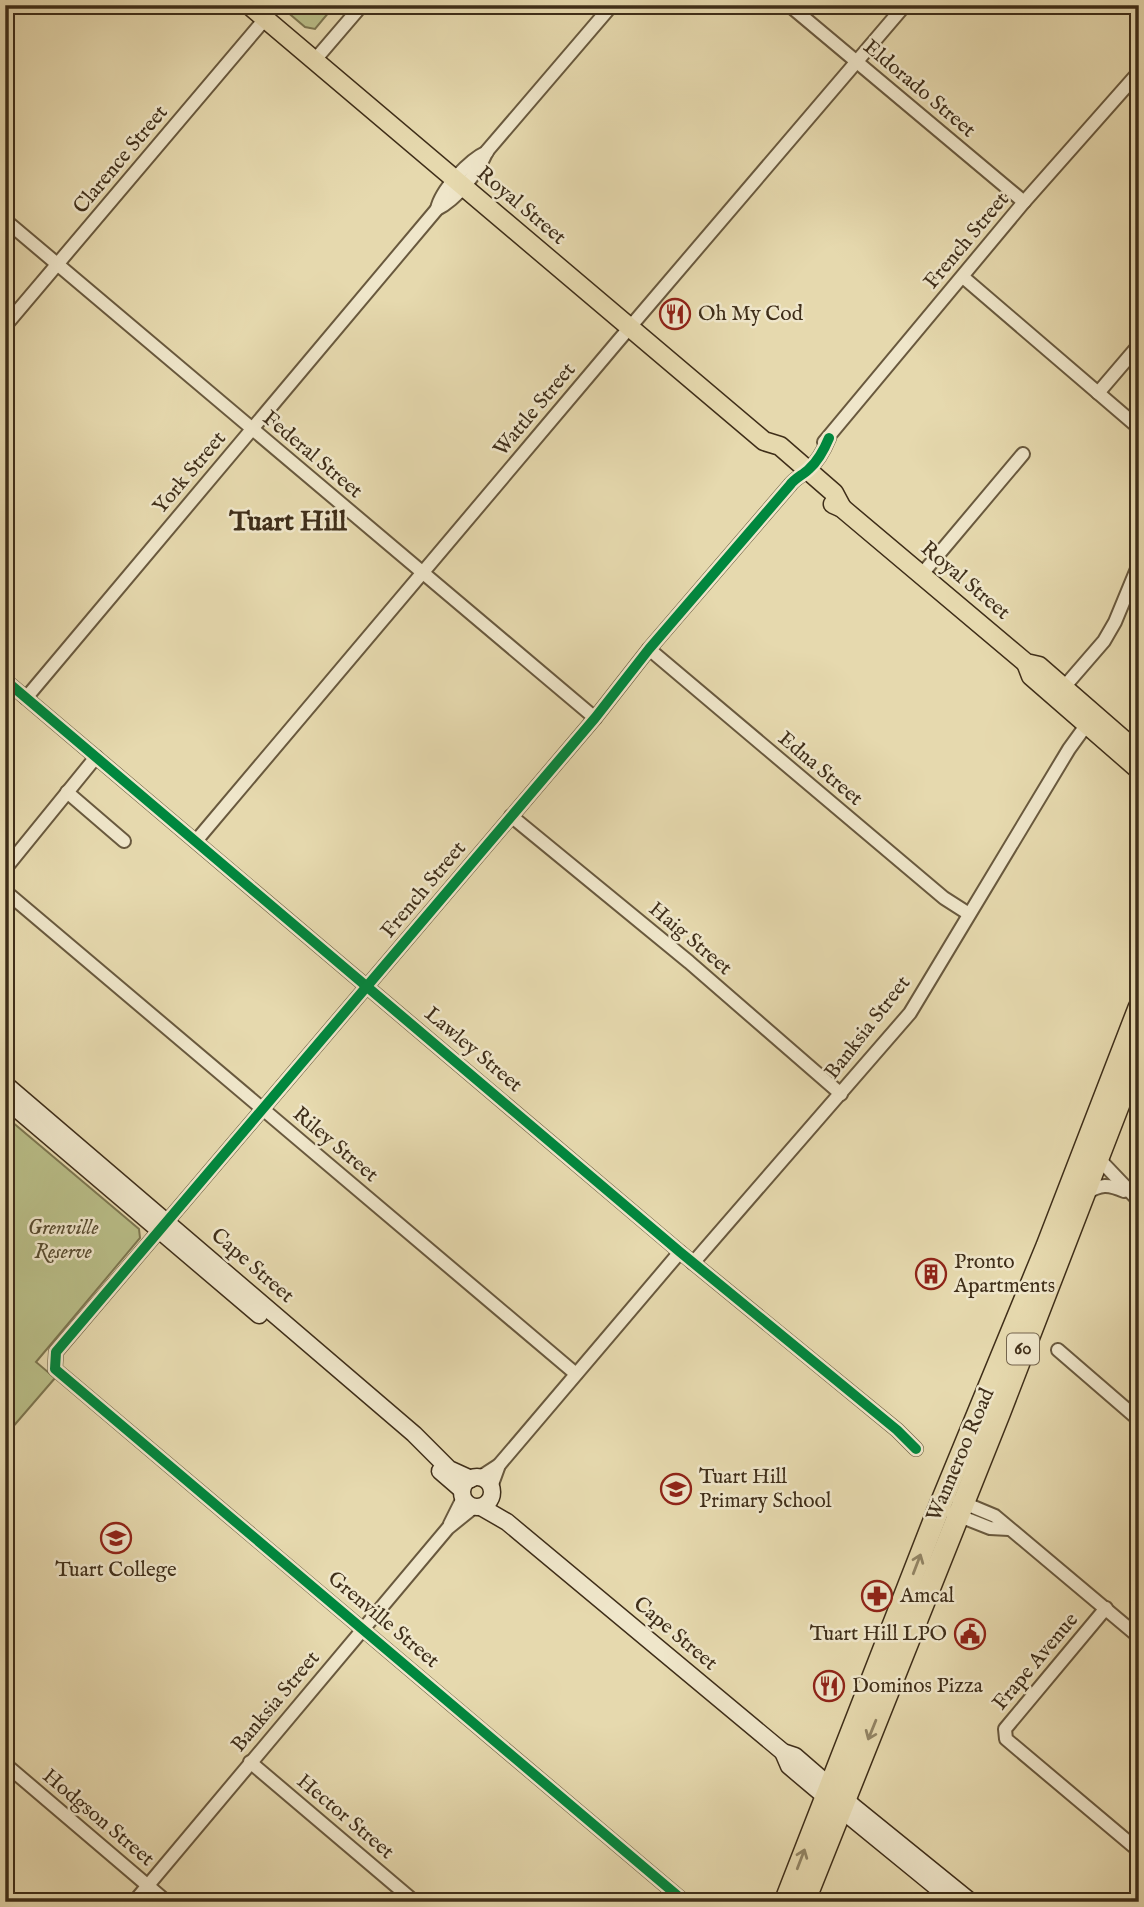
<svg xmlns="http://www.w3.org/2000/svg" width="1144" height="1907" viewBox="0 0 1144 1907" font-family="'IM FELL English',serif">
  <rect width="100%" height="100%" fill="#e6d9ae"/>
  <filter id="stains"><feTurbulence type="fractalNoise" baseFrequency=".00286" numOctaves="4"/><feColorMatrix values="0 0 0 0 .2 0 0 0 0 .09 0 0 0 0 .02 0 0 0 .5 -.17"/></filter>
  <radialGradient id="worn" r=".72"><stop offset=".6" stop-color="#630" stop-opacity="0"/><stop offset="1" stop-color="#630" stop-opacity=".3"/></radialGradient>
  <!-- green -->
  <g fill="#b9be88" stroke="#7c7650" stroke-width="2">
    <path d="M279 5H335L315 29 305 27Z"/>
    <path d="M5 1116 139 1229 140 1238 36 1362 55 1378 5 1436Z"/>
  </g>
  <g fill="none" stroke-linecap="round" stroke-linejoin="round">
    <!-- street casing -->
    <g stroke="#69593e" stroke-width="16">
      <g id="street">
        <path d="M789 5 1024 202"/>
        <path d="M314 61 362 5"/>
        <path d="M437 209C441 190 469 160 487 152"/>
        <path d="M5 220 595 718"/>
        <path d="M963 277 1139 428"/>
        <path d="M5 326 265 19"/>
        <path d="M1098 393 1139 345"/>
        <path d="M824 442 1024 202 1139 72"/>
        <path d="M922 574 1023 454"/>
        <path d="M649 649 944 898 969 914"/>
        <path d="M5 680 680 1252 897 1430 916 1449"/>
        <path d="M1059 693 1104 641 1115 622 1139 564"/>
        <path d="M26 698 437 209C457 199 478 172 487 151L612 5"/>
        <path d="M67 792 124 841"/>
        <path d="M511 816 689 962 841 1094"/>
        <path d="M196 841 619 340 905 5"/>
        <path d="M5 869 96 757"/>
        <path d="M5 891 576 1374"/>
        <path d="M1098 1158 1139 1201"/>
        <path d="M1086 1193C1101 1184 1108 1184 1124 1191"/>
        <path d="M693 1263 910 1013 1069 749 1090 720"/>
        <path d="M1058 1350 1139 1420"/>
        <path d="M479 1478 499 1465"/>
        <path d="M491 1487 499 1465 680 1252"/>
        <path d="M959 1501 995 1516 1139 1637"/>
        <path d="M952 1513 990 1528 1009 1529"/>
        <path d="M450 1524 463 1498"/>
        <path d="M1106 1608 1005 1729 1006 1739 1139 1851"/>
        <path d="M250 1762 415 1902"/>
        <path d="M5 1764 167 1902"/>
        <path d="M134 1902 448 1528 474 1507"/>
        <path d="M685 1902 55 1369 56 1352 595 718 649 649 790 485C795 478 803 475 809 469 818 461 824 450 829 438"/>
      </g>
    </g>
    <!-- secondary casing -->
    <g stroke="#3f2e19" stroke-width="19">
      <g id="secondary">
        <path d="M5 1084 414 1434 449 1469 471 1479"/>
        <path d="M5 1099 259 1315"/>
        <path d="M440 1471 462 1490"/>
        <circle cx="477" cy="1492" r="15"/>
        <path d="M481 1507 507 1522 783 1752 795 1756 855 1808 971 1902"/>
        <path d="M783 1752 789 1766 815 1788 946 1895"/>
      </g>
    </g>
    <!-- primary casing -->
    <g stroke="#3f2e19" stroke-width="21">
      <g id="primary">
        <path d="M249 5 764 441 780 446 834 493 842 508"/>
        <path d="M833 504 842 508 1026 663 1039 666 1139 753"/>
        <path d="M1026 663 1031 676 1139 770"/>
      </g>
    </g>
    <!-- highway casing -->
    <g stroke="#3f2e19" stroke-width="24">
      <g id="highway">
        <path d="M785 1902 939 1508 1047 1246 1139 1008"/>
        <path d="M804 1902 999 1414 1139 1052"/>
      </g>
    </g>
    <!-- street -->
    <use href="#street" stroke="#efe6ca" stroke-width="12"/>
    <!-- secondary -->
    <use href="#secondary" stroke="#efe6ca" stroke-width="16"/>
    <!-- primary -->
    <use href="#primary" stroke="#e6d9ae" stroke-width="18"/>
    <!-- highway -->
    <use href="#highway" stroke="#e6d9ae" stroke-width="21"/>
    <!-- cycleway casing -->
    <g stroke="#efe6ca" stroke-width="15">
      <g id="cycleway">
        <path d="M5 680 680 1252 897 1430 916 1449"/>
        <path d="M685 1902 55 1369 56 1352 595 718 649 649 790 485C795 478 803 475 809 469 818 461 824 450 829 438"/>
      </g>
    </g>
    <!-- cycleway -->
    <use href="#cycleway" stroke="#00873e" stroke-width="10"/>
  </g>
  <!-- one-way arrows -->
  <defs><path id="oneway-shaft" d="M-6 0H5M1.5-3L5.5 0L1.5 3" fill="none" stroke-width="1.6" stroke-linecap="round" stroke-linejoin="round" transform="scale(1.75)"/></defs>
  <g stroke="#928464">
    <use href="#oneway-shaft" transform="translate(917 1564) rotate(-69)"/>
    <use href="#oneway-shaft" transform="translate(872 1730) rotate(112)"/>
    <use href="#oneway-shaft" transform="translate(801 1859) rotate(-69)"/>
  </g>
  <!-- icons -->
  <defs>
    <g id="restaurant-ring" transform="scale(1.575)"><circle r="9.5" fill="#efe6ca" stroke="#8f2418" stroke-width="1.5"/><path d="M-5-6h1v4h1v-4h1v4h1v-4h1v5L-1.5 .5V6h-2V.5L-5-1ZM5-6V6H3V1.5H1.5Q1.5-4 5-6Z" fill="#8f2418"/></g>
    <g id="building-ring" transform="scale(1.575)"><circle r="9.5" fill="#efe6ca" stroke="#8f2418" stroke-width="1.5"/><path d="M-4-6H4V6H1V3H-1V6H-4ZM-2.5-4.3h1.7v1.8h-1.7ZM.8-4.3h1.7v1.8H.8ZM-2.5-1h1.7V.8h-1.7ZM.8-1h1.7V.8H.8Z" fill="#8f2418"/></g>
    <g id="school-ring" transform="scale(1.575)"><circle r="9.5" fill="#efe6ca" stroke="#8f2418" stroke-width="1.5"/><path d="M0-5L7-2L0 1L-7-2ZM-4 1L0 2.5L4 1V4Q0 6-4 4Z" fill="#8f2418"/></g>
    <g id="pharmacy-ring" transform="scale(1.575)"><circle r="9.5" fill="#efe6ca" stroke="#8f2418" stroke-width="1.5"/><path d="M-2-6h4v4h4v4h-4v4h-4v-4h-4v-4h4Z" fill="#8f2418"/></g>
    <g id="civic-ring" transform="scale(1.575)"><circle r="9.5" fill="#efe6ca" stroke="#8f2418" stroke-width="1.5"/><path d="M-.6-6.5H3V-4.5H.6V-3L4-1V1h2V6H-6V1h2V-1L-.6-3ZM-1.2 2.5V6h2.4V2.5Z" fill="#8f2418"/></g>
  </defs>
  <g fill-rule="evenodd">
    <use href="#restaurant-ring" x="675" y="314"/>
    <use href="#building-ring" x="931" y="1274"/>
    <use href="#school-ring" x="676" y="1489"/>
    <use href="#school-ring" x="116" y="1538"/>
    <use href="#pharmacy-ring" x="877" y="1596"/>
    <use href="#civic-ring" x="970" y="1634"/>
    <use href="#restaurant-ring" x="829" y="1686"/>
  </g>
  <g text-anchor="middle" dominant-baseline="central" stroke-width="5" stroke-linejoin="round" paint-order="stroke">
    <!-- shield labels -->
    <rect fill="#efe6ca" stroke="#74654e" stroke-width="2" x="1007" y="1333.5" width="32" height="31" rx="5"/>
    <g font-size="19" font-weight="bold" fill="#3f2e19">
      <text x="1023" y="1349">60</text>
    </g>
    <!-- street labels -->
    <g font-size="21" fill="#3f2e19" stroke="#efe6ca">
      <text transform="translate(919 89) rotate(40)">Eldorado Street</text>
      <text transform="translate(121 160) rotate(-50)">Clarence Street</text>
      <text transform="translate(521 206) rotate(40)">Royal Street</text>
      <text transform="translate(967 241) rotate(-50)">French Street</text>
      <text transform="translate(535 410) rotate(-50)">Wattle Street</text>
      <text transform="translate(312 455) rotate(40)">Federal Street</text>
      <text transform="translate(190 473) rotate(-50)">York Street</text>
      <text transform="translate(965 581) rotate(40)">Royal Street</text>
      <text transform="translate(820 769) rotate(40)">Edna Street</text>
      <text transform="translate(424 890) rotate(-50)">French Street</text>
      <text transform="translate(690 939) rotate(40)">Haig Street</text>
      <text transform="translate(868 1028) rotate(-52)">Banksia Street</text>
      <text transform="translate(473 1050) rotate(40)">Lawley Street</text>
      <text transform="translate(335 1145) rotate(40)">Riley Street</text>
      <text transform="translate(252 1266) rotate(41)">Cape Street</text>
      <text transform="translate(961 1455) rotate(-67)">Wanneroo Road</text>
      <text transform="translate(383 1620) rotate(40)">Grenville Street</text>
      <text transform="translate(675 1634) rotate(40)">Cape Street</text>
      <text transform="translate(1036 1662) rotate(-50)">Frape Avenue</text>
      <text transform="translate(276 1702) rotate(-50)">Banksia Street</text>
      <text transform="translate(345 1817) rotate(40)">Hector Street</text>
      <text transform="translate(98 1818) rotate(40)">Hodgson Street</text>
    </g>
    <!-- poi labels -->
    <g font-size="21" fill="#3f2e19" stroke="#efe6ca" text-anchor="start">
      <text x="698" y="314">Oh My Cod</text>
      <text x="954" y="1262">Pronto<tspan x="954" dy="24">Apartments</tspan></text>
      <text x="699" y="1477">Tuart Hill<tspan x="699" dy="24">Primary School</tspan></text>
      <text x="116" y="1570" text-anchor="middle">Tuart College</text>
      <text x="900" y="1596">Amcal</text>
      <text x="947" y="1634" text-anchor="end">Tuart Hill LPO</text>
      <text x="852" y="1686">Dominos Pizza</text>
    </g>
    <!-- park labels -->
    <g font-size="21" font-style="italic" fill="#574b2f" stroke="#efe6ca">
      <text x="63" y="1228">Grenville<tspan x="63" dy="24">Reserve</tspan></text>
    </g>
    <!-- district labels -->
    <g font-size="28" font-weight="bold" fill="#3f2e19" stroke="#efe6ca">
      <text x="288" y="522">Tuart Hill</text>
    </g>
  </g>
  <!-- margin -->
  <rect width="1144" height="1907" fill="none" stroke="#e6d9ae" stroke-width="28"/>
  <rect x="7" y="7" width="1130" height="1893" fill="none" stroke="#3f2e19" stroke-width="3.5"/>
  <rect x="14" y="14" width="1116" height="1879" fill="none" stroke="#3f2e19" stroke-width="2"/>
  <rect width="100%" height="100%" filter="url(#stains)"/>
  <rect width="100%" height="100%" fill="url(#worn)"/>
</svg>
